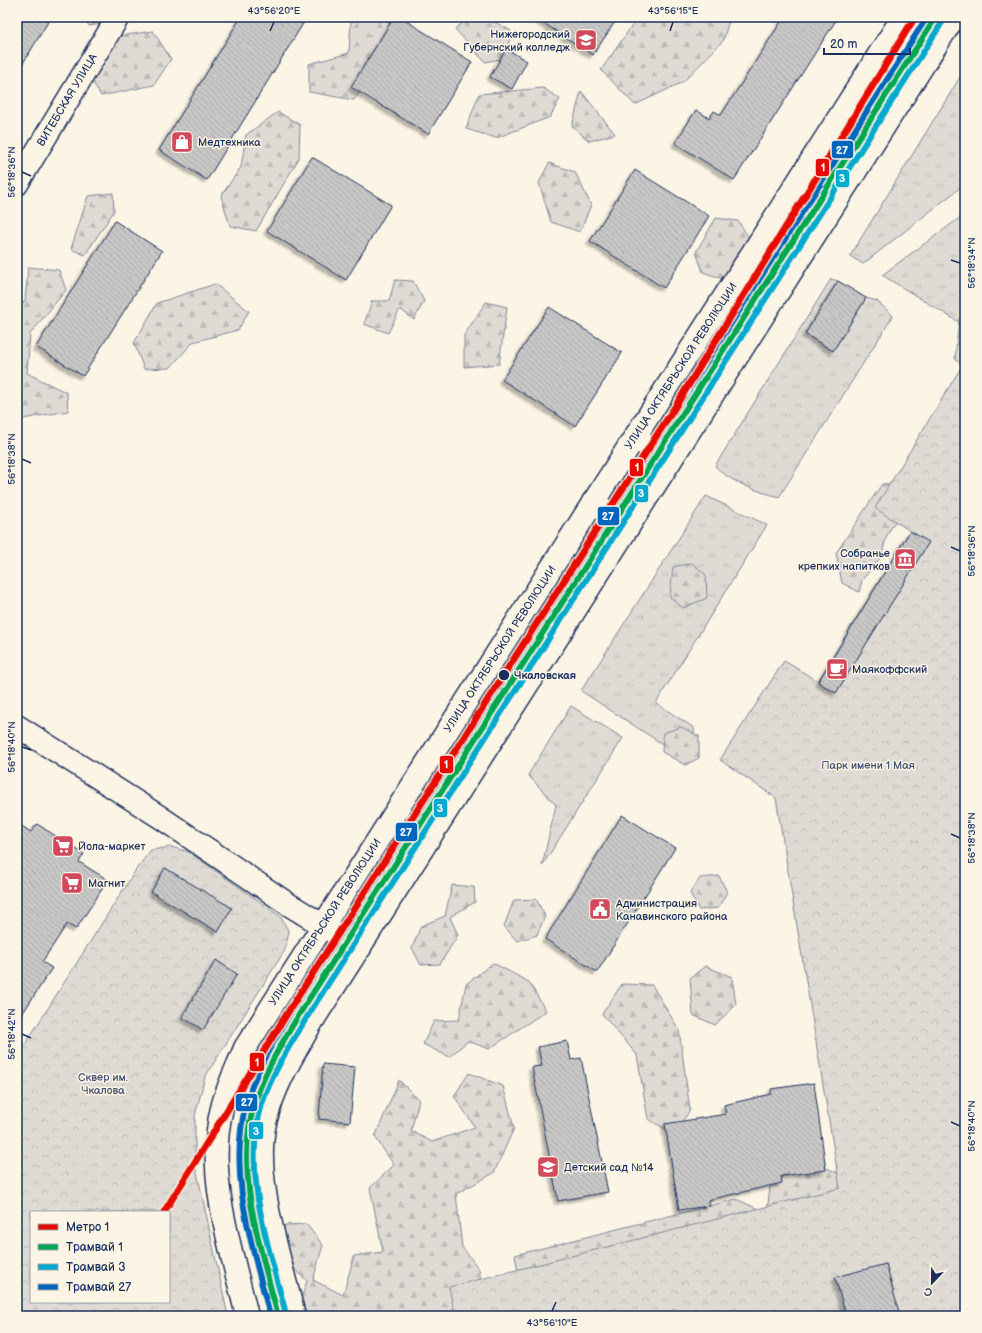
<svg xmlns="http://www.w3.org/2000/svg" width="982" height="1333" viewBox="0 0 982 1333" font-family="'Balsamiq Sans',sans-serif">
  <defs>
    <pattern id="grass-tufts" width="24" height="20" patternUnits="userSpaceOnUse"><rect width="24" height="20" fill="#dfdbd4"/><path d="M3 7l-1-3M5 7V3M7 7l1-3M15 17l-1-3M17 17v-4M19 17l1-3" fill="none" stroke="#bfbcb8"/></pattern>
    <pattern id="forest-firs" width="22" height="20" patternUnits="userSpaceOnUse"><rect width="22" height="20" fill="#dfdbd4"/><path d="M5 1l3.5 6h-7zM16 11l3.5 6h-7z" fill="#bfbcb8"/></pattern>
    <pattern id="park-crowns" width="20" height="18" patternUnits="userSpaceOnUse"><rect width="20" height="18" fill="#dfdbd4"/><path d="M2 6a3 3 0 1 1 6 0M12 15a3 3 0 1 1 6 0" fill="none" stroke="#bfbcb8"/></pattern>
    <pattern id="building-back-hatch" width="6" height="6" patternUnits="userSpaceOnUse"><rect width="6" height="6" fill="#c8c7c6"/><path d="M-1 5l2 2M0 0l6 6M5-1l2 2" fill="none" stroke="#ababac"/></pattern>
    <filter id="shadow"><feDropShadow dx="-3.5" dy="3.5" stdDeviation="1" flood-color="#0004"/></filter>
  </defs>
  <rect width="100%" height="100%" fill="#fcf5e5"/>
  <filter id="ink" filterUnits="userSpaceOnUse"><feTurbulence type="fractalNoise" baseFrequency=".025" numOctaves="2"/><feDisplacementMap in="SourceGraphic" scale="8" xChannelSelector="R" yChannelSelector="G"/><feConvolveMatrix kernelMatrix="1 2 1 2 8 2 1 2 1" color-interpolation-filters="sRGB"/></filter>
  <g filter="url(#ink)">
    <!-- grass -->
    <g fill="url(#grass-tufts)" stroke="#7d8599">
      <path d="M965 69V184L863 264 850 256Z"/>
      <path d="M965 214V326L882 275Z"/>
      <path d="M831 279 838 281 805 334 833 351 866 298 877 301 893 316 779 497C757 491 731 483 715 466Z"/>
      <path d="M706 496 767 525 656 703 694 728 695 751 676 753 581 691Z"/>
      <path d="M571 706 623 738 542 866 556 805 528 775Z"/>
    </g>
    <!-- forest -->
    <g fill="url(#forest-firs)" stroke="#7d8599">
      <path d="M84 17H115L112 22 89 26Z"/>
      <path d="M353 17H390L386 58 354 100 309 92V64L349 53 351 20Z"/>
      <path d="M470 17H486L511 31 506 58 485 62 455 29Z"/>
      <path d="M638 17H730L723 41 683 82 635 105 601 70Z"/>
      <path d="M153 31 171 59 154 85 101 96 92 81 113 37Z"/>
      <path d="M543 88 560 99 550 117 496 138 466 129 479 94Z"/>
      <path d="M581 91 615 134 589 141 572 126Z"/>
      <path d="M278 112 300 125 299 158 256 231 230 226 221 196 241 167 246 135Z"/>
      <path d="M549 163 575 172 591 205 580 232 551 222 539 183Z"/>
      <path d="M113 193 114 211 85 255 71 249 88 196Z"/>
      <path d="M716 218 738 221 752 242 729 281 703 272 696 252Z"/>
      <path d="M28 267 59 270 66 290 30 334 27 373 67 393 68 411 17 420V307L25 301Z"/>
      <path d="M395 280 413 281 424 301 414 320 400 309 388 333 364 324 372 301H389Z"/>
      <path d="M215 284 249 311 238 330 193 342 170 368 144 369 134 343 157 303Z"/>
      <path d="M486 302 507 307 499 364 464 367V335Z"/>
      <path d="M965 309V367L955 359 959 319Z"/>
      <path d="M898 483 914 489 887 535 881 557 862 580 859 592 842 583 836 553 882 484Z"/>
      <path d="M692 563 706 575 707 598 683 608 670 597 673 567Z"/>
      <path d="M681 727 699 736V758L685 765 662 752 663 733Z"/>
      <path d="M719 876 727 892 718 908 699 910 690 893 700 878Z"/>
      <path d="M452 885 474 887 475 902 450 917 458 935 440 964 421 965 412 948 421 926 445 916Z"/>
      <path d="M536 899 545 916 537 935 517 941 504 926 514 900Z"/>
      <path d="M493 963 529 982 546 1011 489 1049 468 1041 449 1057 423 1044 434 1021 459 1020 466 984Z"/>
      <path d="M705 966 732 977 736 1005 715 1025 693 1015 690 978Z"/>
      <path d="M622 984 652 985 679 1030 690 1110 674 1134 648 1119 637 1055 602 1014Z"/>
      <path d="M469 1073 503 1086 514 1128 494 1173 456 1194 462 1247 479 1269 486 1316H302L299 1304 307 1281 276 1251 285 1225 306 1224 323 1245 313 1280 343 1295 354 1256 383 1252 370 1188 394 1165 375 1137 399 1080 419 1100 411 1131 432 1142 475 1127 454 1096Z"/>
      <path d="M812 1161 885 1196 519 1278 515 1255 736 1199 767 1213 771 1178Z"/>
    </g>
    <!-- park -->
    <g fill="url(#park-crowns)" stroke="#7d8599" fill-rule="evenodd">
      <path d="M965 361V1316H455L449 1287 840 1188 776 798 720 760 784 661 818 681 910 531 875 508Z"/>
      <path d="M171 847 189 852 280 916 289 932 285 950 205 1077 195 1116V1163L228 1316H17V1057L137 868 151 850ZM31 1212H169V1302H31Z"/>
    </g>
    <!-- building -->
    <g fill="url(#building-back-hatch)" stroke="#1b2f5e" filter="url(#shadow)">
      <path d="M17 17H51L17 73Z"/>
      <path d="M241 17H307L207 180 159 150Z"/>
      <path d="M394 17H400L472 62 428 134 351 87Z"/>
      <path d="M534 17H618L593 55Z"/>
      <path d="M784 17H838L734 180 675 143 696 110 709 118 714 111 721 115Z"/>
      <path d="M506 49 527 61 512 89 490 77Z"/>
      <path d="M312 157 391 205 346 280 267 231Z"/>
      <path d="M635 170 709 216 664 288 590 241Z"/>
      <path d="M115 221 162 251 83 376 36 347Z"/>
      <path d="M838 281 866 298 833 351 805 334Z"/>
      <path d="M549 307 622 353 575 426 502 380Z"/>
      <path d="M910 531 929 542 836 693 818 682Z"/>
      <path d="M622 815 675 848 597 972 545 939Z"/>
      <path d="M17 823 31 832 37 824 84 854 79 862 108 880 76 929 67 924 42 962 52 968 17 1022Z"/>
      <path d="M165 868 232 908 218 932 151 892Z"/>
      <path d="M216 960 237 974 203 1030 182 1017Z"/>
      <path d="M567 1041 571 1060 581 1058 608 1192 558 1201 532 1067 542 1066 538 1047Z"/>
      <path d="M323 1064 355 1067 350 1122 319 1119Z"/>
      <path d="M814 1083 826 1170 781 1176 782 1183 708 1200 709 1206 679 1210 665 1124 726 1114 724 1105 771 1094V1089Z"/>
      <path d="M886 1264 900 1316H846L835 1277Z"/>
    </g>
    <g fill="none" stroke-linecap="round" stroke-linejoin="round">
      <!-- minor casing -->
      <g stroke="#1b2f5e" stroke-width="25">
        <path id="minor" d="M17 184 118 17"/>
      </g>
      <!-- tertiary casing -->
      <g stroke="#1b2f5e" stroke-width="25">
        <path id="tertiary" d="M17 726 160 817 288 904 360 948"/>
      </g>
      <!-- secondary casing -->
      <g stroke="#1b2f5e" stroke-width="25">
        <g id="secondary">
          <path d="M635 438 670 461"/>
          <path d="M593 502 629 526"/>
          <path d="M247 1316C232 1251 205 1175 222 1108 227 1087 237 1068 245 1048L903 17"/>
          <path d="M294 1316C281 1260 251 1175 266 1119 275 1083 295 1052 313 1020L954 17"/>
        </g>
      </g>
      <!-- minor -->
      <use href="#minor" stroke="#fcf5e5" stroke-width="22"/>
      <!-- tertiary -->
      <use href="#tertiary" stroke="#fcf5e5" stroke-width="22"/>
      <!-- secondary -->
      <use href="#secondary" stroke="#fcf5e5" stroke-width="22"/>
      <!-- tram-1 casing -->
      <g stroke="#fcf5e5" stroke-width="9">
        <path id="tram-1" d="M278 1316C261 1248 233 1171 255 1102 265 1070 283 1041 300 1013L936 17"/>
      </g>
      <!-- tram-2 casing -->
      <g stroke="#fcf5e5" stroke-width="9">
        <path id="tram-2" d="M286 1314C269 1248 241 1172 262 1104 272 1073 290 1045 307 1017L943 21"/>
      </g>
      <!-- tram-3 casing -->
      <g stroke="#fcf5e5" stroke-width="9">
        <path id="tram-3" d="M270 1316C253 1247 226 1172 247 1101 256 1068 276 1038 293 1009L927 17"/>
      </g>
      <!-- tram-1 -->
      <use href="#tram-1" stroke="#00a651" stroke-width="6"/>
      <!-- tram-2 -->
      <use href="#tram-2" stroke="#00a9ce" stroke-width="6"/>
      <!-- tram-3 -->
      <use href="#tram-3" stroke="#0065bd" stroke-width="6"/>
      <!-- metro-1 casing -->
      <g stroke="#fcf5e5" stroke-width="10">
        <path id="metro-1" d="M164 1212 290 1009 675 407 915 17"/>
      </g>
      <!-- metro-1 -->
      <use href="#metro-1" stroke="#e50b00" stroke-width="7"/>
    </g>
  </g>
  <!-- ticks -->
  <path fill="none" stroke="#1b2f5e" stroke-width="1.5" d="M270 31 274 22M670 31 673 22M22 172 31 176M951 260 960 263M22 459 31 463M951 547 960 551M22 747 31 750M951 834 960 838M22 1034 31 1038M951 1122 960 1126M552 1311 556 1302"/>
  <!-- icons -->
  <defs>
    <g id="university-square" transform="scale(1.15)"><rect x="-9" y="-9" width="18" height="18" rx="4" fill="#d1495b" stroke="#fcf5e5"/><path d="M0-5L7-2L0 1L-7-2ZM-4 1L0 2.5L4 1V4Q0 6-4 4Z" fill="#fff"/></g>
    <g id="shop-square" transform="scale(1.15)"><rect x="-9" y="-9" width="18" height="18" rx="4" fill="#d1495b" stroke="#fcf5e5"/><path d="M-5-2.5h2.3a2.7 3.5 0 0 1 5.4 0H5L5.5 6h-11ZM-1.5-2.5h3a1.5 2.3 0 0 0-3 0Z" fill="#fff"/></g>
    <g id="museum-square" transform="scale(1.15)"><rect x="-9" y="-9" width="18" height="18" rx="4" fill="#d1495b" stroke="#fcf5e5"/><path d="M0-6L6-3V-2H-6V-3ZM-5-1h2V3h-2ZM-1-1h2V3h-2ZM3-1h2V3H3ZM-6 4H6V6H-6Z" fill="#fff"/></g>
    <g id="cafe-square" transform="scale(1.15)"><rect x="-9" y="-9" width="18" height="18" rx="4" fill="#d1495b" stroke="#fcf5e5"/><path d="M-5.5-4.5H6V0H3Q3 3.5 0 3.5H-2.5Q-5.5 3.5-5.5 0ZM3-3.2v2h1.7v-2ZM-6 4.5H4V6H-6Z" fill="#fff"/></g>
    <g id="supermarket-square" transform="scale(1.15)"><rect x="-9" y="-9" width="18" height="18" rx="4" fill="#d1495b" stroke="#fcf5e5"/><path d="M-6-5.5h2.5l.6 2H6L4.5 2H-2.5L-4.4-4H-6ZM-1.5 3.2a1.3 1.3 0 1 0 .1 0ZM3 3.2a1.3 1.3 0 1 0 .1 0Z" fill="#fff"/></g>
    <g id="civic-square" transform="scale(1.15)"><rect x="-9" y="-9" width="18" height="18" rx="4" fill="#d1495b" stroke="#fcf5e5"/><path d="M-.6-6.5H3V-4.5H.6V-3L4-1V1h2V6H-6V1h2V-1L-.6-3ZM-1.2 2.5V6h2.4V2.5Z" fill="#fff"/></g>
    <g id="school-square" transform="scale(1.15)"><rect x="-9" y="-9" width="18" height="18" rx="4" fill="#d1495b" stroke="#fcf5e5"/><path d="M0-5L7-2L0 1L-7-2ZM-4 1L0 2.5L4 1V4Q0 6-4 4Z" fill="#fff"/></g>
  </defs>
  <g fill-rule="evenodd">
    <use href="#university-square" x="586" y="40"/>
    <use href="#shop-square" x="182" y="142"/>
    <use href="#museum-square" x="905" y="559"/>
    <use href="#cafe-square" x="837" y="669"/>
    <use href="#supermarket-square" x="63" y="846"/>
    <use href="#supermarket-square" x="72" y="883"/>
    <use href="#civic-square" x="600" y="909"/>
    <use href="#school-square" x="548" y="1167"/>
  </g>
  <!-- markers -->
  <circle fill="#1b2f5e" stroke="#fcf5e5" stroke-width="1.5" cx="504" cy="675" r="6"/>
  <g text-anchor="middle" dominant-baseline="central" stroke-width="3" stroke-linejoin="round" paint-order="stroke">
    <!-- poi labels -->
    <g font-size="11" fill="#1b2f5e" stroke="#fcf5e5" text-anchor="start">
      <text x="570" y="34" text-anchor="end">Нижегородский<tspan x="570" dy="13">Губернский колледж</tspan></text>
      <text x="198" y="142">Медтехника</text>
      <text x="890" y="553" text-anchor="end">Собранье<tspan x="890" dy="13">крепких напитков</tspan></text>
      <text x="852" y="669">Маякоффский</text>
      <text x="78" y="846">Йола-маркет</text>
      <text x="88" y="883">Магнит</text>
      <text x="616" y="903">Администрация<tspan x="616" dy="13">Канавинского района</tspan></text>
      <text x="564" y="1167">Детский сад №14</text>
    </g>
    <!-- street labels -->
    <g font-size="11" fill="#1b2f5e" stroke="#fcf5e5">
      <text transform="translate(67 100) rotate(-59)">ВИТЕБСКАЯ УЛИЦА</text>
      <text transform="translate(681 366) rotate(-57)">УЛИЦА ОКТЯБРЬСКОЙ РЕВОЛЮЦИИ</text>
      <text transform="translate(500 649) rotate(-57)">УЛИЦА ОКТЯБРЬСКОЙ РЕВОЛЮЦИИ</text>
      <text transform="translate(325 922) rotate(-57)">УЛИЦА ОКТЯБРЬСКОЙ РЕВОЛЮЦИИ</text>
    </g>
    <!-- stop labels -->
    <g font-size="11" font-weight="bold" fill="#1b2f5e" stroke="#fcf5e5" text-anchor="start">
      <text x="514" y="675">Чкаловская</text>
    </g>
    <!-- park labels -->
    <g font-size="11" fill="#425176" stroke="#fcf5e5">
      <text x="868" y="765">Парк имени 1 Мая</text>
      <text x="103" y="1077">Сквер им.<tspan x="103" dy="13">Чкалова</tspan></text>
    </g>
  </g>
  <g stroke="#fcf5e5" stroke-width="1.5">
    <rect x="831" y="140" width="23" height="19" rx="4" fill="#0065bd"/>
    <rect x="815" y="158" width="15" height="19" rx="4" fill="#e50b00"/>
    <rect x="835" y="169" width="15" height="19" rx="4" fill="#00a9ce"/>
    <rect x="629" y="458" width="15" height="19" rx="4" fill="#e50b00"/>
    <rect x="634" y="484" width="15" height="19" rx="4" fill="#00a9ce"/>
    <rect x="597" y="506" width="23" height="20" rx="4" fill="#0065bd"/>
    <rect x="439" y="755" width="15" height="19" rx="4" fill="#e50b00"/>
    <rect x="433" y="798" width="15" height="20" rx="4" fill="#00a9ce"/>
    <rect x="395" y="822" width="23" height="20" rx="4" fill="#0065bd"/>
    <rect x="249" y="1052" width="16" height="20" rx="4" fill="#e50b00"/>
    <rect x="235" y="1093" width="23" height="19" rx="4" fill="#0065bd"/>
    <rect x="248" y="1121" width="16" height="19" rx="4" fill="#00a9ce"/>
  </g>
  <g font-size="11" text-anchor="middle" font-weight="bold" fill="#fff">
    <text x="842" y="154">27</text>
    <text x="823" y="171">1</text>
    <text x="842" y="182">3</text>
    <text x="637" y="471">1</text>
    <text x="641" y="497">3</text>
    <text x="608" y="520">27</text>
    <text x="446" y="768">1</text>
    <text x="440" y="812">3</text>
    <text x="406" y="836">27</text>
    <text x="257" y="1066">1</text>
    <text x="247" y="1106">27</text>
    <text x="256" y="1135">3</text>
  </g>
  <!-- margin -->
  <rect width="982" height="1333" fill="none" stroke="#fcf5e5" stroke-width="44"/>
  <!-- legend -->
  <rect x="30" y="1211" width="140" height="92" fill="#fcf5e5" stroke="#a2a6af"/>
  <rect x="38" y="1224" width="20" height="6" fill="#e50b00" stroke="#a2a6af"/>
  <text x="66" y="1231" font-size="12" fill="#1b2f5e">Метро 1</text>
  <rect x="38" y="1244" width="20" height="6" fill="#00a651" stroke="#a2a6af"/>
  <text x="66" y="1251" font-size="12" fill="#1b2f5e">Трамвай 1</text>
  <rect x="38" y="1264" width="20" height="6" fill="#00a9ce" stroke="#a2a6af"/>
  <text x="66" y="1271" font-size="12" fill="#1b2f5e">Трамвай 3</text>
  <rect x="38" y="1284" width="20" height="6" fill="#0065bd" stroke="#a2a6af"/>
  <text x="66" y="1291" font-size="12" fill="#1b2f5e">Трамвай 27</text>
  <!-- north arrow -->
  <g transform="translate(932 1283) rotate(202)" stroke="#fcf5e5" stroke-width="3" paint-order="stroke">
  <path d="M0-3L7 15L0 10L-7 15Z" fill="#1b2f5e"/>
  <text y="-6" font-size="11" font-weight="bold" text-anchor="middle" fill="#1b2f5e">С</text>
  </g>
  <!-- scale -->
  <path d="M824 48v6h86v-6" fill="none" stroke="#1b2f5e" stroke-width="2"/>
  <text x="830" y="48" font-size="12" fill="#1b2f5e" stroke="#fcf5e5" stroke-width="3" paint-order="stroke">20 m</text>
  <rect x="22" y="22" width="938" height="1289" fill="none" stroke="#1b2f5e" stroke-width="1.5"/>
  <g font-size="10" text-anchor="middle" fill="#1b2f5e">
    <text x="274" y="14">43°56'20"E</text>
    <text x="673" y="14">43°56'15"E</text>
    <text transform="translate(11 172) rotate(-90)" y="4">56°18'36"N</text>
    <text transform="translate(971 263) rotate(-90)" y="4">56°18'34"N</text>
    <text transform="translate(11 459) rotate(-90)" y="4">56°18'38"N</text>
    <text transform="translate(971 551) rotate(-90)" y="4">56°18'36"N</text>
    <text transform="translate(11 747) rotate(-90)" y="4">56°18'40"N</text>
    <text transform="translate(971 838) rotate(-90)" y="4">56°18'38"N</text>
    <text transform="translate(11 1034) rotate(-90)" y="4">56°18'42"N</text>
    <text transform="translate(971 1126) rotate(-90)" y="4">56°18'40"N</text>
    <text x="552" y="1326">43°56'10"E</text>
  </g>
</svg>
